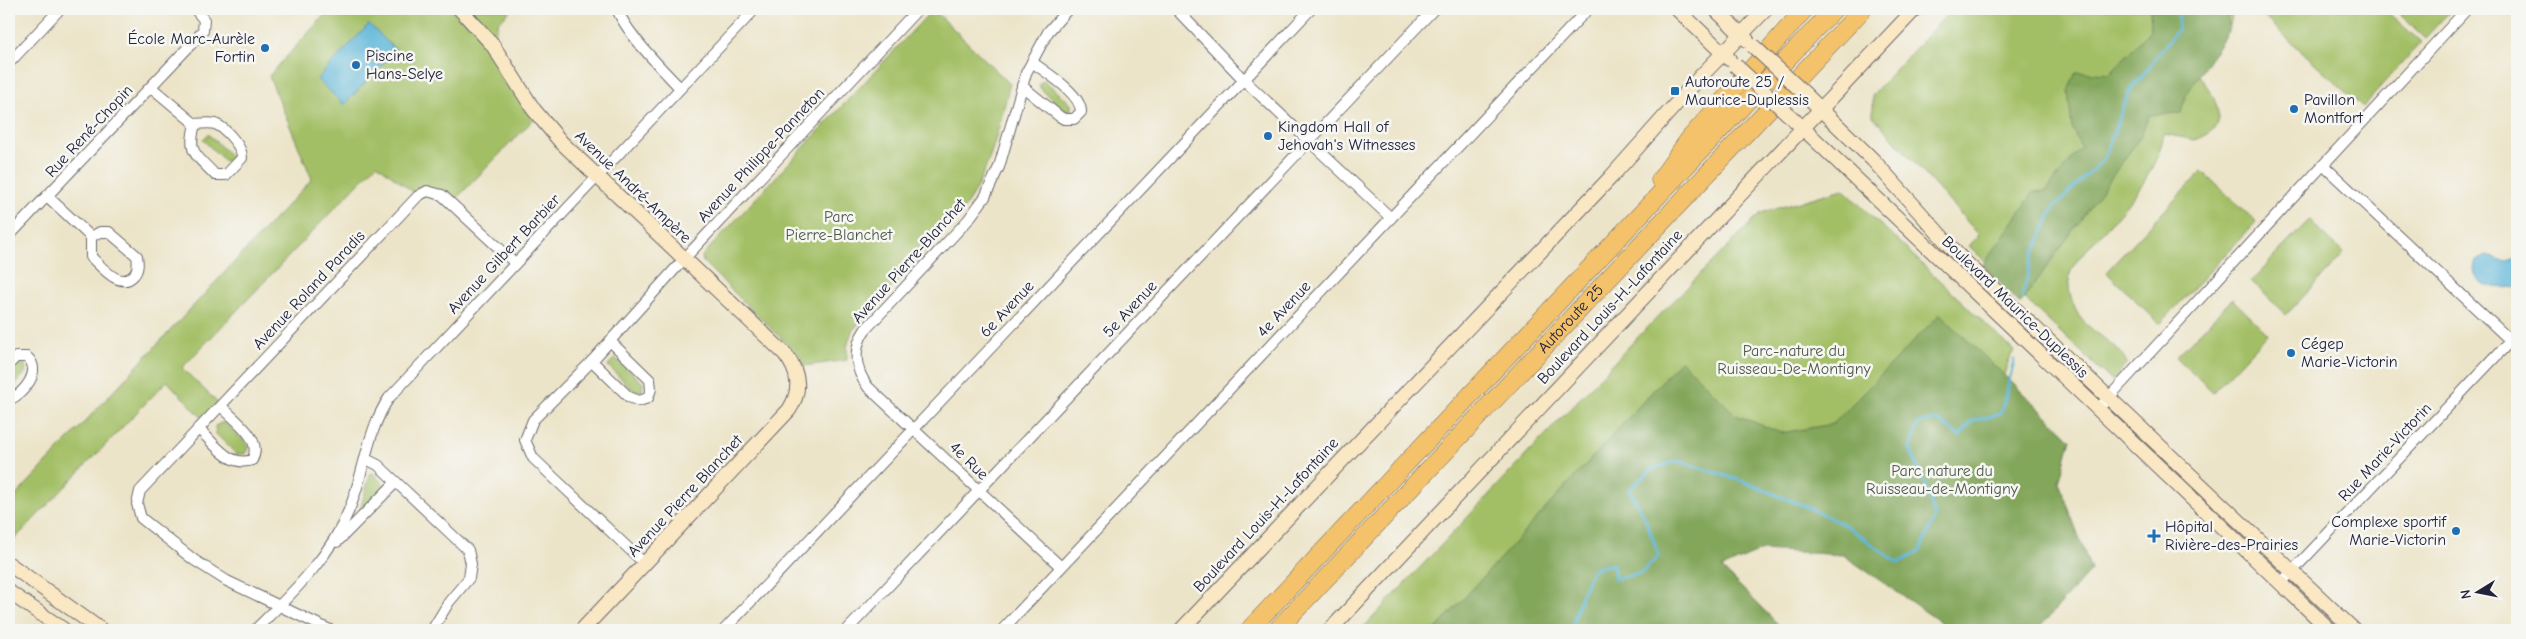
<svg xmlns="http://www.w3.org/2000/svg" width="2526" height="639" viewBox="0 0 2526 639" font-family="'Comic Neue',sans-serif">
  <rect width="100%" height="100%" fill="#f6f6f2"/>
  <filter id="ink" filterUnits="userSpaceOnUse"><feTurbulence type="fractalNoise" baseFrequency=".02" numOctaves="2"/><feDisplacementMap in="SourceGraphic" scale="10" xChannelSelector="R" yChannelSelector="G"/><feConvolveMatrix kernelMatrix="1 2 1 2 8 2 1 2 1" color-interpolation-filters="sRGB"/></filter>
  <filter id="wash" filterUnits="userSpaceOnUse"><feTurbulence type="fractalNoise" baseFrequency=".0096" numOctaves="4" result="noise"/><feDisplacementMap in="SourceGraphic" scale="20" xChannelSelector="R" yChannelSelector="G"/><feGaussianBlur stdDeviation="1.12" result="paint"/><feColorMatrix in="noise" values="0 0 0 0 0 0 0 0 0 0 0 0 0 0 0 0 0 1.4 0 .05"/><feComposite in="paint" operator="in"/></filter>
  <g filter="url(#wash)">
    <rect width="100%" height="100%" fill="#ece4c8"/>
    <!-- green -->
    <g fill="#a3bf65" stroke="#627050">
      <path d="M330 9H512L498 23 492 44 538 115 452 203 442 195 418 196 377 164 182 368 221 406 205 421 167 381 9 545V503L312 179 269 76Z"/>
      <path d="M933 9 1010 84C998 128 990 175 961 212L852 331 847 347V360L804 366 801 358 703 262 702 256Z"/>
      <path d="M1952 9H2233L2230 26 2194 68C2211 91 2238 126 2195 140L2164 134C2155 179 2122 210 2092 244 2085 252 2073 263 2070 274 2067 285 2070 297 2075 308 2083 330 2113 339 2125 359L2126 365 2112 381 1969 246 1979 235 1873 116V94Z"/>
      <path d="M2273 9H2384L2421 42 2363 107 2265 18Z"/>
      <path d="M2394 9H2452L2425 38Z"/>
      <path d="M1044 80 1071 104V111H1064L1040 88 1039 84Z"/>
      <path d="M208 134 234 159 229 165 203 140Z"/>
      <path d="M2202 171 2256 222 2160 324 2106 272Z"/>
      <path d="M1843 189 2014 351C2006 362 2006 375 1998 387L1838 512 1562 630H1361L1635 340 1761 213Z"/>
      <path d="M2309 220 2344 254 2286 315 2251 281Z"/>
      <path d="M2232 299 2268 334 2213 392 2176 357Z"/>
      <path d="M615 358 643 383 642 391H634L609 367 608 365Z"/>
      <path d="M18 363 25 365 26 372 9 392V373Z"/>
      <path d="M223 422 246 442 248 449 245 454H236L216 434 215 426Z"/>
      <path d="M373 473 385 486 361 511 360 510 370 474Z"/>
    </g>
    <!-- forest -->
    <g fill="#82a65a" stroke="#52644a">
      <path d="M2150 9H2235L2227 18 2230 28 2186 95 2181 113 2149 115 2141 136 2020 304 1983 265 2034 192 2046 191 2081 147 2072 128 2068 91 2076 72 2109 74 2151 30Z"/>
      <path d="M1940 314 2071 439 2059 482 2091 570 2037 630H1952L1843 555 1762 550 1722 568 1784 630H1435L1681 360 1736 415 1781 433 1833 424Z"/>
    </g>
    <!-- water -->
    <g fill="#5ab5d8" stroke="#3e6c8a">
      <path d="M369 24 396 50 344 105 317 79Z"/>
      <path d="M2487 255 2503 262 2517 258V286C2499 291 2466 286 2476 260Z"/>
    </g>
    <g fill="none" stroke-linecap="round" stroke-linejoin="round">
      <!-- stream -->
      <g stroke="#5ab5d8" stroke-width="3">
        <path d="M2022 297 2032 258 2054 207 2104 159 2128 94 2178 29 2179 9"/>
        <path d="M1571 630 1581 596 1593 569 1613 564 1615 579 1641 573 1659 556 1647 523 1629 489 1654 468 1678 461 1742 481 1807 507 1845 525 1898 563 1920 551 1935 517 1926 486 1910 449 1918 423 1937 420 1960 436 1972 421 2001 414 2014 360"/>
      </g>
    </g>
  </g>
  <g filter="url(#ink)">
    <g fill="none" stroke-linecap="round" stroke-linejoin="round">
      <!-- street casing -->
      <g stroke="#69666c" stroke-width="12">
        <g id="street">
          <path d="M617 9C627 34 661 68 680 88"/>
          <path d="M1176 9 1244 80 1391 218"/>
          <path d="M9 63 60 9"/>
          <path d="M1022 86 1059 116 1064 119H1074L1081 112C1081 93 1046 73 1032 62"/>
          <path d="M151 87 195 124C202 124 209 122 215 124 226 128 243 148 242 158L226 175H215C196 154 187 154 195 124"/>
          <path d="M2323 165 2511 341"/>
          <path d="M47 196 91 237"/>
          <path d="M109 232 137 256C138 262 139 269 134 275 120 291 101 266 91 257V237L100 232Z"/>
          <path d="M9 236 197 38 203 31 204 20 195 9"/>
          <path d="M592 361 629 397 639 401 648 398 651 389 650 380 610 341"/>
          <path d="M9 364 16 357H27C43 371 24 393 9 400"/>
          <path d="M2098 409 2467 9"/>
          <path d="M198 428C213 442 229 468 252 460 264 439 234 420 221 406"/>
          <path d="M366 459 378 465 468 550 471 564 469 578 449 602 432 630"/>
          <path d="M337 542 396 482"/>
          <path d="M645 564 533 458 525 440 533 420 592 361 684 259 918 9"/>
          <path d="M1061 567 868 387C855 370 852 349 865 330L968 220 985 197 999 167 1026 73 1048 32 1068 9"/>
          <path d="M2281 583 2517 334"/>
          <path d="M255 630C291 594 330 558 349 510 364 475 367 430 389 398L755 9"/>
          <path d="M330 630 227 581 194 560 141 518 137 504 140 491 418 196 427 191 442 195 515 263"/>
          <path d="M724 630 1311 9"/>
          <path d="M847 630 1434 9"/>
          <path d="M1002 630 1588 9"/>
        </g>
      </g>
      <!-- secondary casing -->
      <g stroke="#69666c" stroke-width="16">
        <g id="secondary">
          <path d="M460 9 492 44 534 110 561 142 785 354C799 372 802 390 789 410L582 630"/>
          <path d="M1677 9 1729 59"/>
          <path d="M1715 9 1747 40"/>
          <path d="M1805 94 1873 160 1958 255 2354 630"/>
          <path d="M1787 113 2330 630"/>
          <path d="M9 564 101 630"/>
          <path d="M9 592 64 630"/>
          <path d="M1181 630 1611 177 1700 77 1766 9"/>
          <path d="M1330 630 1915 9"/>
        </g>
      </g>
      <!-- highway casing -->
      <g stroke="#69666c" stroke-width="19">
        <g id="highway">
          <path d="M1660 180 1690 138 1805 9"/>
          <path d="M1249 630 1834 9"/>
          <path id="s1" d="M1277 630 1863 9"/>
        </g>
      </g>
      <!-- street -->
      <use href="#street" stroke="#fff" stroke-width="10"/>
      <!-- secondary -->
      <use href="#secondary" stroke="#fae7c3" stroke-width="14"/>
      <!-- highway -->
      <use href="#highway" stroke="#f3c26a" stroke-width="18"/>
      <!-- secondary-bridge casing -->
      <g stroke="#69666c" stroke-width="16" stroke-linecap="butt">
        <g id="secondary-bridge">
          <path d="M1753 46 1805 94"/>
          <path d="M1735 65 1787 113"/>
        </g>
      </g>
      <!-- secondary-bridge -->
      <use href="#secondary-bridge" stroke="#fae7c3" stroke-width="14"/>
    </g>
  </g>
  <!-- markers -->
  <g fill="#1f6fb2" stroke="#f6f6f2" stroke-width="2">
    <circle cx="265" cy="48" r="5"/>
    <circle cx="356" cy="65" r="5"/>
    <rect x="1670" y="86" width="10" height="10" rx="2.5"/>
    <circle cx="2294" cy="109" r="5"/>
    <circle cx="1268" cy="136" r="5"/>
    <circle cx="2291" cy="353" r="5"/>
    <circle cx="2456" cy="531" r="5"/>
    <path d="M2151.5 528.5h5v5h5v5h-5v5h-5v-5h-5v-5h5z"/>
  </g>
  <g text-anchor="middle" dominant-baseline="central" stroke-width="5" stroke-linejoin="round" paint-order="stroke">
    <!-- poi labels -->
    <g font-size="16" fill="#22223b" stroke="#f6f6f2" text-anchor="start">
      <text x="255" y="39" text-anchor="end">École Marc-Aurèle<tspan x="255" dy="18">Fortin</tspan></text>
      <text x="366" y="56">Piscine<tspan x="366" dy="18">Hans-Selye</tspan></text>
      <text x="1685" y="82">Autoroute 25 /<tspan x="1685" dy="18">Maurice-Duplessis</tspan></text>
      <text x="2304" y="100">Pavillon<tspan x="2304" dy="18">Montfort</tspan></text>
      <text x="1278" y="127">Kingdom Hall of<tspan x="1278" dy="18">Jehovah's Witnesses</tspan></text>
      <text x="2301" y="344">Cégep<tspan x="2301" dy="18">Marie-Victorin</tspan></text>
      <text x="2446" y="522" text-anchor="end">Complexe sportif<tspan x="2446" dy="18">Marie-Victorin</tspan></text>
      <text x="2165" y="527">Hôpital<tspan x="2165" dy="18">Rivière-des-Prairies</tspan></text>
    </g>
    <!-- street labels -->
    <g font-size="16" fill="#22223b" stroke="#f6f6f2">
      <text transform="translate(89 131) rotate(-47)">Rue René-Chopin</text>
      <text transform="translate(761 155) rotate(-47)">Avenue Philippe-Panneton</text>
      <text transform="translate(633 187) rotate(44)">Avenue André-Ampère</text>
      <text transform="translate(504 254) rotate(-47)">Avenue Gilbert Barbier</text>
      <text transform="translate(909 261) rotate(-48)">Avenue Pierre-Blanchet</text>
      <text transform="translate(309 290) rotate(-47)">Avenue Roland Paradis</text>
      <text transform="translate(1610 307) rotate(-47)">Boulevard Louis-H.-Lafontaine</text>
      <text transform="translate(2015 307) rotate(44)">Boulevard Maurice-Duplessis</text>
      <text transform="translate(1007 309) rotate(-47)">6e Avenue</text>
      <text transform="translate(1130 309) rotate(-47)">5e Avenue</text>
      <text transform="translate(1284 309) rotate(-47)">4e Avenue</text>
      <text stroke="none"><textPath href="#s1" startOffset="428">Autoroute 25</textPath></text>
      <text transform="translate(2385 452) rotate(-47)">Rue Marie-Victorin</text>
      <text transform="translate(969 461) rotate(44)">4e Rue</text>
      <text transform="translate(685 496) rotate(-47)">Avenue Pierre Blanchet</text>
      <text transform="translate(1266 515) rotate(-47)">Boulevard Louis-H.-Lafontaine</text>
    </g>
    <!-- park labels -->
    <g font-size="16" fill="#4f594a" stroke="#f6f6f2">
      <text x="839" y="217">Parc<tspan x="839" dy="18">Pierre-Blanchet</tspan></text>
      <text x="1794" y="351">Parc-nature du<tspan x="1794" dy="18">Ruisseau-De-Montigny</tspan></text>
      <text x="1942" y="471">Parc nature du<tspan x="1942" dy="18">Ruisseau-de-Montigny</tspan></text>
    </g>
  </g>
  <!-- margin -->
  <rect width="2526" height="639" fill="none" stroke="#f6f6f2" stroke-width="30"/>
  <!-- north arrow -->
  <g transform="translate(2478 592) rotate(260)" stroke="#f6f6f2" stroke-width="4" paint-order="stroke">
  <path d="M0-4L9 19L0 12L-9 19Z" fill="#22223b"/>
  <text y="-8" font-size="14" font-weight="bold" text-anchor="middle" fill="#22223b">N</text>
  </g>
</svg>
